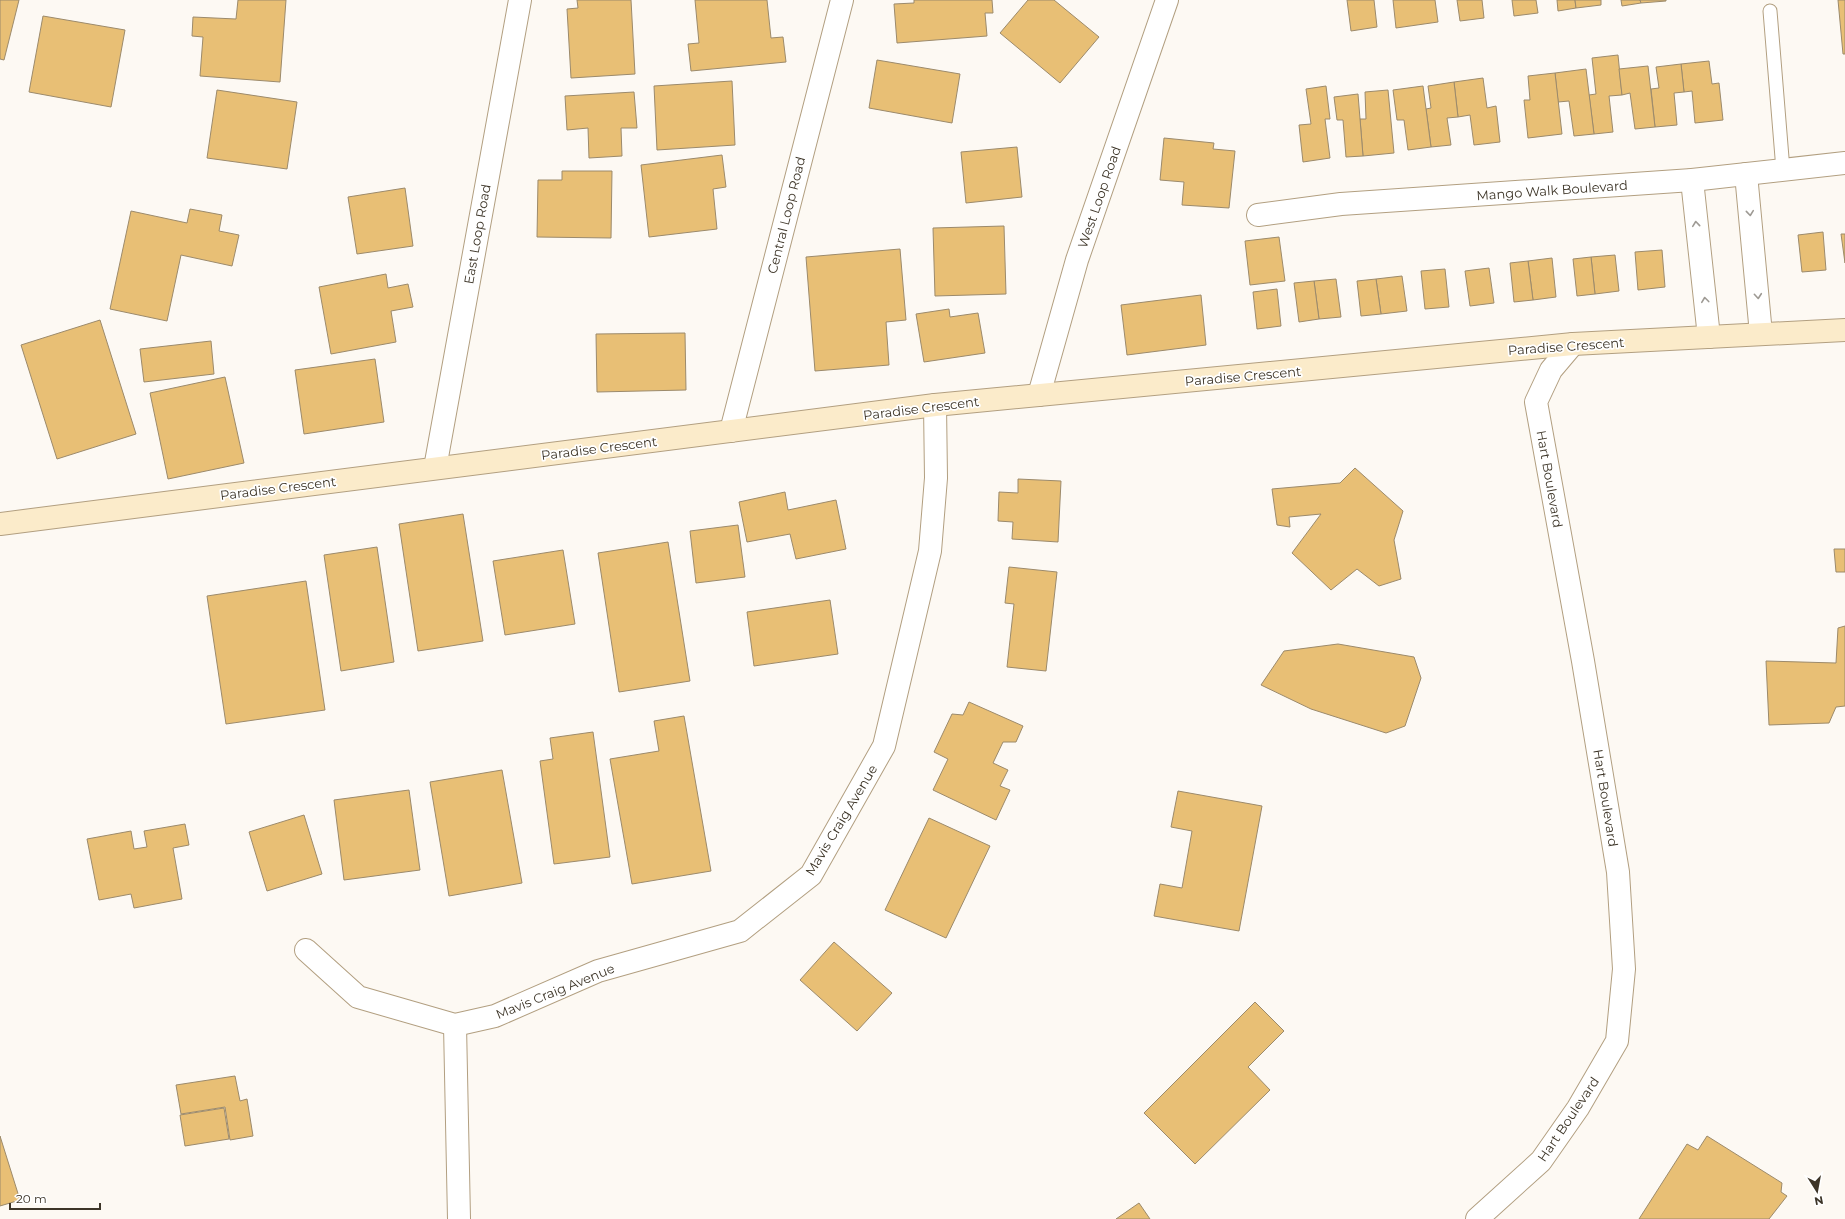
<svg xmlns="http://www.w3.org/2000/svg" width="1845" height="1219" viewBox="0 0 1845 1219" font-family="Montserrat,sans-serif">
  <rect width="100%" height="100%" fill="#fdf9f3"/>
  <!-- building -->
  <g fill="#e8bf75" stroke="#9c8a6b">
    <path d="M0 0H19L4 60 0 59Z"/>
    <path d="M238 0H286L280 82 200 76 203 37 192 36 193 17 236 19Z"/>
    <path d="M577 0H631L635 74 571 78 567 9 578 8Z"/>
    <path d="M695 0H767L771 38 783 37 786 62 691 71 688 44 699 43Z"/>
    <path d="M914 0H992L993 13H985L987 36 897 43 894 4 914 3Z"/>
    <path d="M1028 0H1054L1099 37 1060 83 1000 33Z"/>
    <path d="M1347 0H1374L1377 27 1351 31Z"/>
    <path d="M1393 0H1435L1438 22 1396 28Z"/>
    <path d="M1457 0H1482L1484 18 1460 21Z"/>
    <path d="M1512 0H1536L1538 13 1514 16Z"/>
    <path d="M1557 0H1575L1576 8 1558 11Z"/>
    <path d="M1575 0H1601V5L1576 8Z"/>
    <path d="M1621 0H1640L1641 3 1622 6Z"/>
    <path d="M1640 0H1666V1L1641 3Z"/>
    <path d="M1838 0H1845V54H1843Z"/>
    <path d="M43 16 125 30 111 107 29 92Z"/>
    <path d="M1618 55 1622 95 1609 96 1613 132 1594 134 1589 95 1596 94 1592 58Z"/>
    <path d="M877 60 960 74 952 123 869 108Z"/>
    <path d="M1709 61 1712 84 1719 83 1723 120 1695 123 1692 91 1684 92 1681 64Z"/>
    <path d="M1681 64 1684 92 1674 93 1677 125 1655 127 1651 89 1659 88 1656 67Z"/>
    <path d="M1648 66 1655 127 1635 129 1630 93 1622 95 1619 69Z"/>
    <path d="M1586 69 1594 134 1574 136 1569 101 1558 102 1555 73Z"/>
    <path d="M1555 73 1562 134 1528 138 1524 100H1530L1528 76Z"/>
    <path d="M1483 78 1487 108 1496 106 1500 142 1474 145 1470 115 1458 117 1454 82Z"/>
    <path d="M732 81 735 145 657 150 654 86Z"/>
    <path d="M1454 82 1458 117 1447 118 1451 145 1431 147 1426 109 1431 108 1428 86Z"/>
    <path d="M1326 86 1330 119H1325L1330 158 1303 162 1299 125 1311 124 1306 89Z"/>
    <path d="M1423 86 1431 147 1408 150 1404 120H1397L1393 90Z"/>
    <path d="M217 90 297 102 287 169 207 158Z"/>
    <path d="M1388 90 1394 153 1363 156 1360 119H1366L1365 92Z"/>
    <path d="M634 92 637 128H621L622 156 589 158 588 128 567 130 565 96Z"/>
    <path d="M1358 94 1363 156 1346 157 1343 120H1337L1334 97Z"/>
    <path d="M1164 138 1214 143 1213 149 1235 151 1229 208 1182 205 1184 182 1160 180Z"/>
    <path d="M1017 147 1022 197 966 203 961 152Z"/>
    <path d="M722 155 726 187 713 189 717 229 649 237 641 165Z"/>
    <path d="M562 171H612L611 238 537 237 538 180H562Z"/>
    <path d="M405 188 413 246 357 254 348 197Z"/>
    <path d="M190 209 222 215 219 231 239 235 232 266 181 255 167 321 110 309 131 211 187 223Z"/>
    <path d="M1004 226 1006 294 935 296 933 228Z"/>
    <path d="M1823 232 1826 270 1802 272 1798 235Z"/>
    <path d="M1841 234H1845V263Z"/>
    <path d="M1279 237 1285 281 1250 285 1245 241Z"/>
    <path d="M900 249 906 320 886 322 889 365 815 371 806 257Z"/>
    <path d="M1662 250 1665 287 1638 290 1635 252Z"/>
    <path d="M1615 255 1619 291 1595 294 1591 257Z"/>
    <path d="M1591 257 1595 294 1577 296 1573 259Z"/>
    <path d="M1552 258 1556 297 1533 300 1528 261Z"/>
    <path d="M1528 261 1533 300 1514 302 1510 263Z"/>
    <path d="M1489 268 1494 303 1470 306 1465 271Z"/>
    <path d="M1445 269 1449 307 1425 309 1421 271Z"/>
    <path d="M386 274 388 288 408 284 413 307 391 311 396 342 331 354 319 287Z"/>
    <path d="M1402 276 1407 311 1381 314 1376 279Z"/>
    <path d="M1336 279 1341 317 1319 319 1314 281Z"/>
    <path d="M1376 279 1381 314 1361 316 1357 281Z"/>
    <path d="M1314 281 1319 319 1299 322 1294 283Z"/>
    <path d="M1277 289 1281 326 1257 329 1253 292Z"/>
    <path d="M1201 295 1206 345 1127 355 1121 305Z"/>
    <path d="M949 309 950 317 978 313 985 353 924 362 916 314Z"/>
    <path d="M100 320 136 434 57 459 21 345Z"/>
    <path d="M685 333 686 390 597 392 596 334Z"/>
    <path d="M211 341 214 374 144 382 140 349Z"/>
    <path d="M375 359 384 422 304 434 295 370Z"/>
    <path d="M225 377 244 463 168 479 150 393Z"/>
    <path d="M1355 468 1403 511 1394 540 1401 579 1379 586 1357 569 1331 590 1292 553 1321 514 1289 517 1290 527 1277 525 1272 489 1340 483Z"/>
    <path d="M1018 479 1061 481 1058 542 1012 539 1013 522 998 521 999 492 1018 493Z"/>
    <path d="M785 492 788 510 836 500 846 549 796 559 790 534 747 542 739 502Z"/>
    <path d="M463 514 483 641 418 651 399 524Z"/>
    <path d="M738 525 745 577 696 583 690 531Z"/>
    <path d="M668 542 690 681 619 692 598 553Z"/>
    <path d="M377 547 394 662 341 671 324 555Z"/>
    <path d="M1834 549H1845V572H1836Z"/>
    <path d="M563 550 575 624 505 635 493 561Z"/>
    <path d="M1009 567 1057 572 1046 671 1007 667 1014 604 1005 603Z"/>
    <path d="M306 581 325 710 226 724 207 596Z"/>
    <path d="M830 600 838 654 754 666 747 612Z"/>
    <path d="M1845 626V706L1836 707 1829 723 1769 725 1766 661 1836 663 1838 628Z"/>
    <path d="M1338 644 1414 657 1421 678 1405 726 1386 733 1311 709 1261 685 1284 651Z"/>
    <path d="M969 702 1023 726 1016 742H1003L993 763 1008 770 1000 786 1010 790 996 820 933 790 948 759 934 752 952 714 963 715Z"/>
    <path d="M684 716 711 871 632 884 610 759 659 751 654 721Z"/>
    <path d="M593 732 610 857 554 864 540 761 553 759 550 738Z"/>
    <path d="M502 770 522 883 449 896 430 782Z"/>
    <path d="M409 790 420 870 344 880 334 800Z"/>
    <path d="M1178 791 1262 806 1239 931 1154 916 1160 884 1182 888 1192 831 1171 827Z"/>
    <path d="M304 815 322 874 267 891 249 832Z"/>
    <path d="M929 818 990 846 946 938 885 910Z"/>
    <path d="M185 824 189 845 173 848 182 899 134 908 131 894 99 900 87 839 131 831 134 849 147 847 144 831Z"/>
    <path d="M834 942 892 993 857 1031 800 980Z"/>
    <path d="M1255 1002 1284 1031 1248 1067 1270 1090 1195 1164 1144 1113Z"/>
    <path d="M235 1076 240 1101 247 1099 253 1136 230 1140 225 1107 181 1114 176 1085Z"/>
    <path d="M224 1108 229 1139 185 1146 180 1115Z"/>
    <path d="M0 1136 20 1200 0 1206Z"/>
    <path d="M1707 1136 1782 1183 1781 1192 1787 1196 1769 1219H1639L1687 1144 1698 1150Z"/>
    <path d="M1139 1203 1150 1219H1116Z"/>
  </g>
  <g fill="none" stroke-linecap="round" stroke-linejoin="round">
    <!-- lane casing -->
    <g stroke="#b29f80" stroke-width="15">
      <path id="lane" d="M1770 11 1783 170"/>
    </g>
    <!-- street casing -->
    <g stroke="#b29f80" stroke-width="24">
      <g id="street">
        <path d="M1746 174 1761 334"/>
        <path d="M1692 180 1709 337"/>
        <path d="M1258 215 1341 204 1692 180 1845 163"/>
        <path d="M1039 395 1077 260 1167 0"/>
        <path d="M731 431 842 0"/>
        <path d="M435 468 520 0"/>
        <path d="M306 950 358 997 455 1025 495 1016 598 971 740 931 811 875 884 746 930 551 936 478 935 405"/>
        <path d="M455 1025 459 1219"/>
        <path d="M1477 1219 1541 1161 1578 1108 1617 1041 1624 969 1618 872 1583 661 1536 402 1551 370 1573 344"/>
      </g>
    </g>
    <!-- secondary casing -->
    <g stroke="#b29f80" stroke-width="24">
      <path id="secondary" d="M0 524 935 405 1573 344 1845 330"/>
    </g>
    <!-- lane -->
    <use href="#lane" stroke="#fff" stroke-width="13"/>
    <!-- street -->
    <use href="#street" stroke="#fff" stroke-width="22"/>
    <!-- secondary -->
    <use href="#secondary" stroke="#fbebca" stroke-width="22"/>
  </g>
  <!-- one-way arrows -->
  <defs><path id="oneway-chevron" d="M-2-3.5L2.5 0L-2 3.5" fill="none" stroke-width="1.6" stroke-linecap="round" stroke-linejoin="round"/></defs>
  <g stroke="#9e9a94">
    <use href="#oneway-chevron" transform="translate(1750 213) rotate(84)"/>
    <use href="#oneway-chevron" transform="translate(1696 224) rotate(-96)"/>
    <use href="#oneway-chevron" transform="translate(1758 296) rotate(85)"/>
    <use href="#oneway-chevron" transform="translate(1705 300) rotate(-97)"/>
  </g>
  <g text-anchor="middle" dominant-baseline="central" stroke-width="3.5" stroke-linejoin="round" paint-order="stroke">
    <!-- street labels -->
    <g font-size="13" fill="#3d3528" stroke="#fff">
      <text transform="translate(1552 190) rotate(-4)">Mango Walk Boulevard</text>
      <text transform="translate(1099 197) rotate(-71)">West Loop Road</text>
      <text transform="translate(786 215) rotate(-76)">Central Loop Road</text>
      <text transform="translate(477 234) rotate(-80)">East Loop Road</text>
      <text transform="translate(1566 346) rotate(-4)">Paradise Crescent</text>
      <text transform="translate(1243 376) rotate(-5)">Paradise Crescent</text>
      <text transform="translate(921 408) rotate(-7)">Paradise Crescent</text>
      <text transform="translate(599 448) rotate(-7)">Paradise Crescent</text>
      <text transform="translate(1550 479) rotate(80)">Hart Boulevard</text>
      <text transform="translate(278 488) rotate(-7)">Paradise Crescent</text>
      <text transform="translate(1606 798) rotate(81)">Hart Boulevard</text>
      <text transform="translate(841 820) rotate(-59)">Mavis Craig Avenue</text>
      <text transform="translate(555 991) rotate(-22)">Mavis Craig Avenue</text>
      <text transform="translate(1568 1119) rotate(-56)">Hart Boulevard</text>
    </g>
  </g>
  <!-- north arrow -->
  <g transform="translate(1817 1191) rotate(169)" stroke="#ffffff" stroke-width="3" paint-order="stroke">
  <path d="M0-3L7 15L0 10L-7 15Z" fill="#3d3528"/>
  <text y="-6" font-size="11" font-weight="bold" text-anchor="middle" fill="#3d3528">N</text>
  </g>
  <!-- scale -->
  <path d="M10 1203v6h90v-6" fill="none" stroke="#3d3528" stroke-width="2"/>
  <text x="16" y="1203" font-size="12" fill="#3d3528" stroke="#ffffff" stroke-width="3" paint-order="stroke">20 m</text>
</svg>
